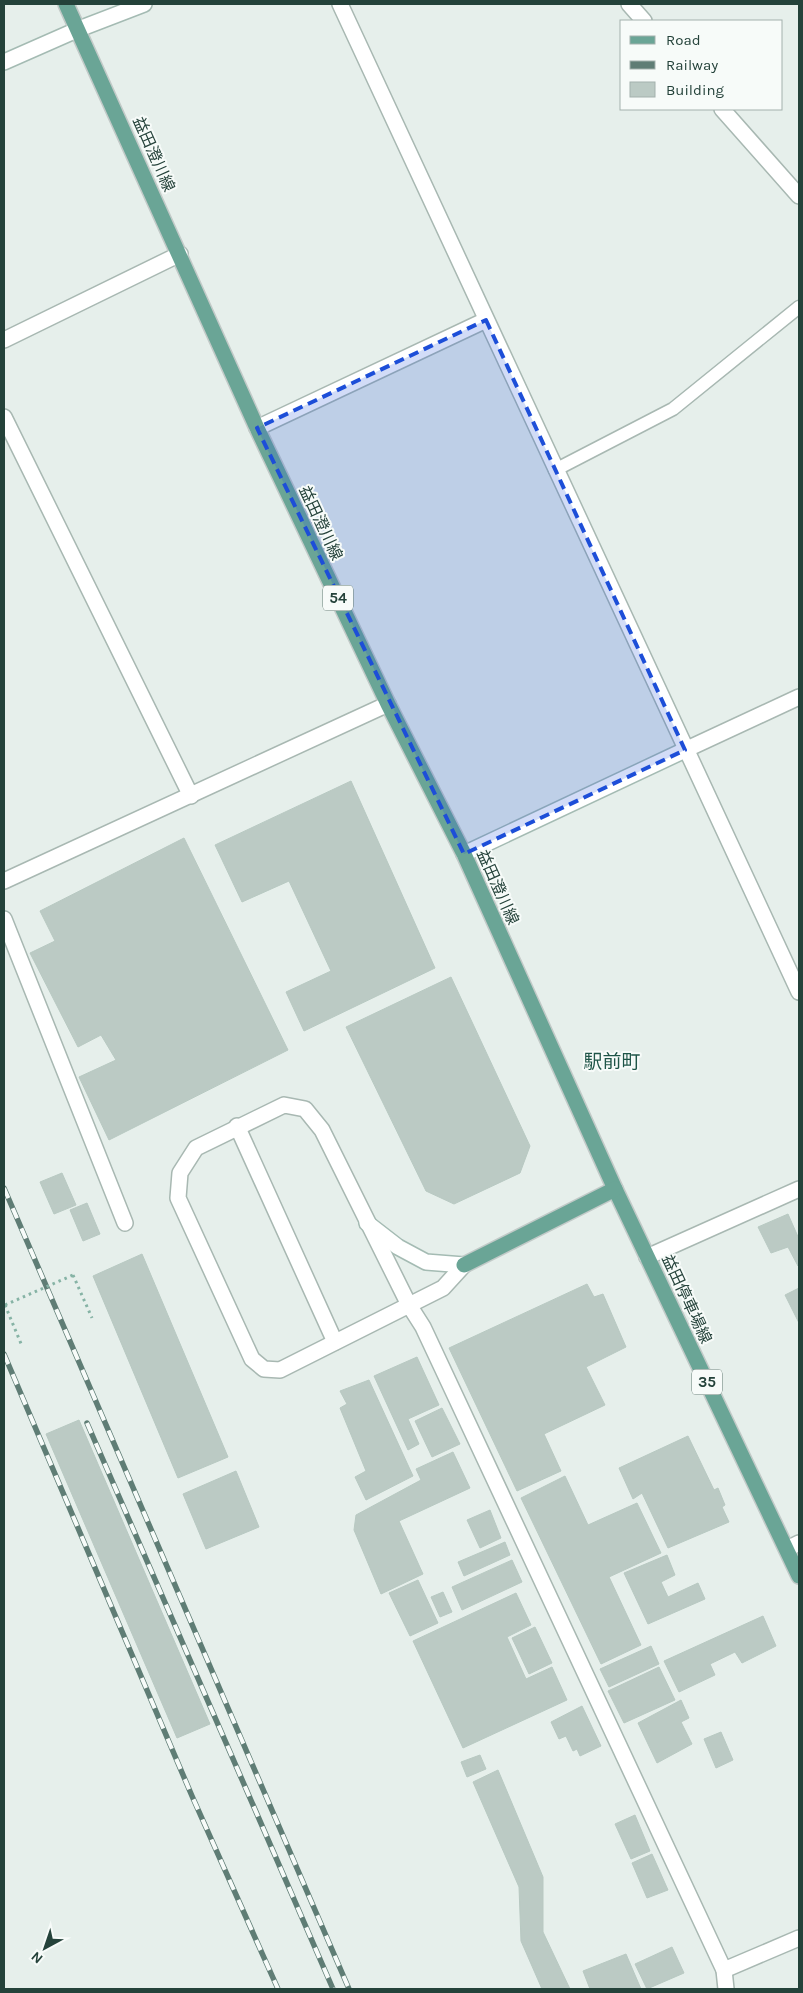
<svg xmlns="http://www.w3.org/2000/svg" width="803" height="1993" viewBox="0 0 803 1993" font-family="Karla,'Noto Sans JP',sans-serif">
  <rect width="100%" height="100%" fill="#e6efeb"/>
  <!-- building -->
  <g fill="#bbcac4" stroke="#b8c9c2">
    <path d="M351 781 435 968 304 1031 286 992 331 971 289 881 242 902 215 845Z"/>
    <path d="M184 838 288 1050 109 1140 79 1077 116 1060 101 1035 78 1047 30 953 55 941 40 911Z"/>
    <path d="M451 977 530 1146 520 1173 454 1204 426 1191 346 1027Z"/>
    <path d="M62 1173 76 1205 54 1214 40 1182Z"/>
    <path d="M87 1203 100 1234 83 1241 70 1210Z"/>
    <path d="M788 1214 799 1239 798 1266 788 1247 771 1253 758 1227Z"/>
    <path d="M142 1254 228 1457 178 1478 93 1276Z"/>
    <path d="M587 1284 594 1297 603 1294 626 1347 586 1367 605 1405 544 1434 561 1471 517 1491 449 1348Z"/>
    <path d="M799 1288V1323L785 1295Z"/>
    <path d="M417 1357 439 1405 408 1419 419 1444 408 1450 374 1376Z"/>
    <path d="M369 1380 413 1476 366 1500 355 1477 366 1471 340 1408 347 1404 340 1391Z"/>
    <path d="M442 1408 460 1444 432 1457 415 1421Z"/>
    <path d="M79 1420 210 1724 177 1738 46 1434Z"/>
    <path d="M688 1436 714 1490 718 1488 725 1505 722 1507 729 1522 668 1548 642 1493 633 1499 619 1468Z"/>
    <path d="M453 1452 470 1488 399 1521 423 1574 381 1594 354 1530 356 1515 421 1480 416 1469Z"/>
    <path d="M236 1471 259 1527 206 1549 183 1494Z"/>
    <path d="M565 1476 588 1525 637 1503 661 1553 609 1577 641 1645 601 1664 521 1498Z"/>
    <path d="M490 1510 501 1538 480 1548 467 1520Z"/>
    <path d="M505 1542 510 1555 464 1576 458 1562Z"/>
    <path d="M667 1555 675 1575 661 1582 668 1597 698 1583 705 1599 648 1624 624 1573Z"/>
    <path d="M512 1560 522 1582 462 1610 452 1587Z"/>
    <path d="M418 1580 438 1623 410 1636 389 1593Z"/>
    <path d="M443 1592 452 1612 440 1617 431 1597Z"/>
    <path d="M516 1593 531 1625 507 1637 526 1679 552 1667 567 1700 463 1748 413 1641Z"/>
    <path d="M763 1616 776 1646 742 1663 735 1652 710 1664 715 1675 679 1692 664 1661Z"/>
    <path d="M535 1627 552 1663 529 1674 512 1638Z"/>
    <path d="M651 1646 659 1664 609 1687 600 1669Z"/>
    <path d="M659 1667 675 1700 624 1723 608 1691Z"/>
    <path d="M681 1700 689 1718 681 1722 692 1744 657 1763 638 1723Z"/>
    <path d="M582 1706 601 1746 580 1756 577 1749 573 1751 566 1736 559 1739 551 1722Z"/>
    <path d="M721 1732 733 1760 716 1768 704 1739Z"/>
    <path d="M480 1755 486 1769 467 1777 461 1762Z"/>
    <path d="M498 1770 543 1877V1932L570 1989H542L521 1941 519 1887 473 1782Z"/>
    <path d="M635 1815 650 1851 631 1859 615 1824Z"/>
    <path d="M652 1854 668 1890 647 1898 632 1863Z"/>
    <path d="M672 1947 684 1973 647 1989 635 1964Z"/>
    <path d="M626 1954 641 1989H590L583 1971Z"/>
  </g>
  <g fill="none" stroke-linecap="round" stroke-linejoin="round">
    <!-- lane casing -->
    <g stroke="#a8b8b2" stroke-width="15">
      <path id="lane" d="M555 470 673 409 799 307"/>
    </g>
    <!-- street casing -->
    <g stroke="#a8b8b2" stroke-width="18">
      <g id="street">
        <path d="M340 4 799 992"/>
        <path d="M629 4 644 21"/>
        <path d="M722 109 799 196"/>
        <path d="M4 340 180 254"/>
        <path d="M4 417 191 796"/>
        <path d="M257 428 486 320"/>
        <path d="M685 750 799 697"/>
        <path d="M4 881 388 704"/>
        <path d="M4 919 125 1223"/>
        <path d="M237 1126 335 1342"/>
        <path d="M647 1257 799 1189"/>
        <path d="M464 1265 443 1288 280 1370 264 1369 252 1359 178 1198 180 1173 196 1148 284 1105 305 1109 322 1130 409 1305 423 1327 724 1970 726 1989"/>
        <path d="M787 1549 799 1543"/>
        <path d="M724 1970 799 1938"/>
      </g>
    </g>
    <!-- secondary casing -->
    <g stroke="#a4bbb3" stroke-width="18">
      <g id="secondary">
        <path d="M4 62 79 29 144 4"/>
        <path d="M464 854 685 750"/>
        <path d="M367 1223 398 1247 426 1262 464 1265"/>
      </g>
    </g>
    <!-- primary casing -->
    <g stroke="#c2cac8" stroke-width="18">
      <g id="primary">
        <path d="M66 4 257 428 388 704 464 854 615 1189 799 1576"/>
        <path d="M464 1265 615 1189"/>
      </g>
    </g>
    <!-- path -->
    <g stroke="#86b3a5" stroke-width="3" stroke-dasharray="2.5 4" stroke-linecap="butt">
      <path d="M73 1275 92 1318"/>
      <path d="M5 1305 22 1346"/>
    </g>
    <!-- lane -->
    <use href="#lane" stroke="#fff" stroke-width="12"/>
    <!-- street -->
    <use href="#street" stroke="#fff" stroke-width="15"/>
    <!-- secondary -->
    <use href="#secondary" stroke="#fff" stroke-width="15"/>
    <!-- primary -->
    <use href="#primary" stroke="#6aa596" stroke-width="15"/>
    <!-- rail casing -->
    <g stroke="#5f7d75" stroke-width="5.5">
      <g id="rail">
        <path d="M4 1188 349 1989"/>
        <path d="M4 1354 192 1796 278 1989"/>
        <path d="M87 1423 333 1989"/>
      </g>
    </g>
    <!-- rail -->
    <use href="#rail" stroke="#f7fbf9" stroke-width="4" stroke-dasharray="11" stroke-linecap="butt"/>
    <!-- path-bridge -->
    <path stroke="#86b3a5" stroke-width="3" stroke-dasharray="2.5 4" stroke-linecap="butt" d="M5 1305 73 1275"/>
  </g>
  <!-- marked area -->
  <path fill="#1d4ed8" fill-opacity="0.2" stroke="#1d4ed8" stroke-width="4" stroke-dasharray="10 6" stroke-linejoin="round" d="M486 320 685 750 464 854 257 428Z"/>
  <g text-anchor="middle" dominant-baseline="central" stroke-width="4" stroke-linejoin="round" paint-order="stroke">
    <!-- shield labels -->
    <g fill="#f7fbf9" stroke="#637a73" stroke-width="1">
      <rect x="323" y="585.5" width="30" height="25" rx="4"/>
      <rect x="692" y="1369.5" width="30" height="25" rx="4"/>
    </g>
    <g font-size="15" font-weight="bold" fill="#24423a">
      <text x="338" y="598">54</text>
      <text x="707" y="1382">35</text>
    </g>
    <!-- street labels -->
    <g font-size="16" fill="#24423a" stroke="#f7fbf9">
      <text transform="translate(154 154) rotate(66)">益田澄川線</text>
      <text transform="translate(321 523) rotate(65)">益田澄川線</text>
      <text transform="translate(498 887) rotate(66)">益田澄川線</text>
      <text transform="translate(687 1299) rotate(65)">益田停車場線</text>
    </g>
    <!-- quarter labels -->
    <g font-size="19" fill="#1f5548" stroke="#f7fbf9">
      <text x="612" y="1062">駅前町</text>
    </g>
  </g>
  <!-- border -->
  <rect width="803" height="1993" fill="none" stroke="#24423a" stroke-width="10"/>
  <!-- legend -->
  <rect x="620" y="20" width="162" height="90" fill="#f7fbf9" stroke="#a3b1ad"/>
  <rect x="630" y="36" width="25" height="8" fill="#6aa596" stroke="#a3b1ad"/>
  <text x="666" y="45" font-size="15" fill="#24423a">Road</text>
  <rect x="630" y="61" width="25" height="8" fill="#5f7d75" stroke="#a3b1ad"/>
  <text x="666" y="70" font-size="15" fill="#24423a">Railway</text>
  <rect x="630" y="82" width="25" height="15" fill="#bbcac4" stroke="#a3b1ad"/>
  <text x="666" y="95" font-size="15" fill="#24423a">Building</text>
  <!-- north arrow -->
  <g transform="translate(45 1948) rotate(220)" stroke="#f7fbf9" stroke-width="4" paint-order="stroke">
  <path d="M0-4L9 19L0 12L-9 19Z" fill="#24423a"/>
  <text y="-8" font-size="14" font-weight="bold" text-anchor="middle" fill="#24423a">N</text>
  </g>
</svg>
